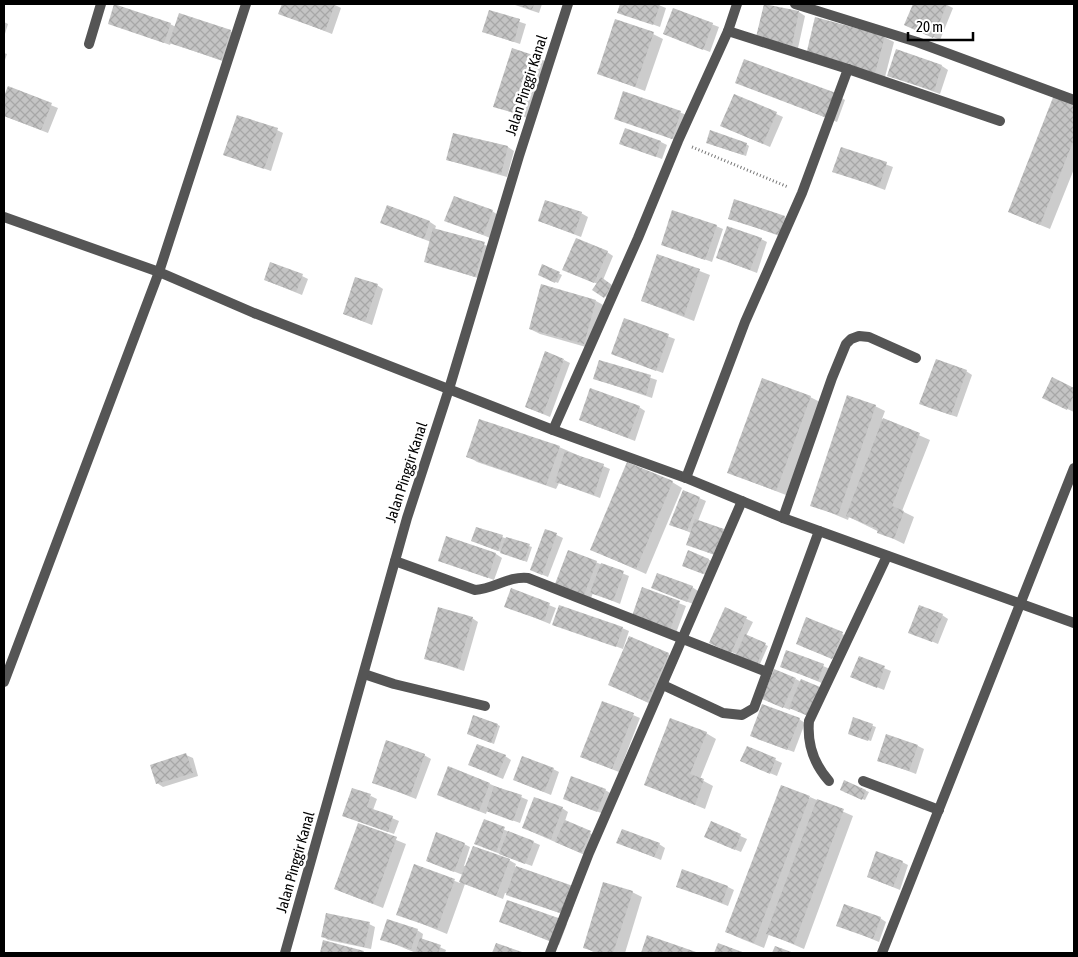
<svg xmlns="http://www.w3.org/2000/svg" width="1078" height="957" viewBox="0 0 1078 957" font-family="'Asap Condensed',sans-serif">
  <defs>
    <pattern id="building-cross-hatch" width="8" height="8" patternUnits="userSpaceOnUse" patternTransform="scale(1.25)"><rect width="8" height="8" fill="#c4c4c4"/><path d="M0 0l8 8M0 8l8-8" fill="none" stroke="#a7a7a7"/></pattern>
  </defs>
  <rect width="100%" height="100%" fill="#fff"/>
  <!-- shadow -->
  <g fill="#0003">
    <path d="M283 4H333L341 8 332 34 279 13Z"/>
    <path d="M512 4H542L539 13Z"/>
    <path d="M622 4H656L666 8 660 27 619 12Z"/>
    <path d="M915 4H945L953 8 940 40 906 25Z"/>
    <path d="M673 9 719 27 710 52 664 34Z"/>
    <path d="M490 12 526 24 520 44 484 32Z"/>
    <path d="M799 12 805 16 798 48 764 40Z"/>
    <path d="M4 22 8 24 4 37Z"/>
    <path d="M109 23 170 24 176 27 230 31 236 35 228 63 171 43 170 45Z"/>
    <path d="M653 34 663 39 645 91 598 73Z"/>
    <path d="M884 37 894 42 885 77 817 60Z"/>
    <path d="M513 49 545 61 527 118 495 106Z"/>
    <path d="M4 53 7 54 4 63Z"/>
    <path d="M942 66 948 70 940 94 888 75Z"/>
    <path d="M736 82 835 94 845 100 837 122Z"/>
    <path d="M8 88 58 108 48 133 4 116V100Z"/>
    <path d="M624 92 687 115 678 141 615 118Z"/>
    <path d="M734 95 783 117 770 147 728 129Z"/>
    <path d="M1074 104V169L1050 229 1009 212Z"/>
    <path d="M277 130 283 133 271 171 225 155Z"/>
    <path d="M661 142 667 145 662 159 621 144Z"/>
    <path d="M710 144H746L749 146 746 156Z"/>
    <path d="M508 147 514 151 507 177 447 160Z"/>
    <path d="M841 148 893 167 885 190 834 171Z"/>
    <path d="M388 206 430 222 436 226 435 229 491 247 481 279 425 261 431 242 382 223Z"/>
    <path d="M492 211 498 215 490 238 446 220Z"/>
    <path d="M581 213 588 217 581 237 539 221Z"/>
    <path d="M784 217 790 220 785 238 729 218Z"/>
    <path d="M716 226 723 229 712 262 662 244Z"/>
    <path d="M761 239 767 242 757 273 718 258Z"/>
    <path d="M607 252 613 256 603 280 614 288 608 298 594 290 598 284 570 273Z"/>
    <path d="M658 255 710 275 694 321 642 301Z"/>
    <path d="M543 266 562 275 558 283 542 276Z"/>
    <path d="M302 276 308 279 302 295 265 280Z"/>
    <path d="M377 285 383 289 372 325 344 314Z"/>
    <path d="M596 301 605 306 593 349 540 334 530 329Z"/>
    <path d="M625 320 675 339 663 373 612 354Z"/>
    <path d="M564 360 570 363 550 417 526 407Z"/>
    <path d="M600 361 657 380 652 398 595 379Z"/>
    <path d="M966 371 972 375 957 417 927 407Z"/>
    <path d="M1053 379 1074 389V412L1050 401Z"/>
    <path d="M810 397 820 402 786 495 729 473Z"/>
    <path d="M875 406 885 411 882 419 930 440 902 511 914 517 904 544 849 517 848 520 812 505Z"/>
    <path d="M639 407 645 411 635 441 580 420Z"/>
    <path d="M559 447 610 469 600 498 559 483 556 489 477 462 468 456Z"/>
    <path d="M672 482 682 488 646 574 592 550Z"/>
    <path d="M683 491 706 501 698 521 730 534 722 558 687 544 691 533 671 524Z"/>
    <path d="M546 530 563 538 548 577 538 573Z"/>
    <path d="M502 537 532 547 527 562 475 542Z"/>
    <path d="M569 551 629 576 620 604 593 593 591 598 557 584Z"/>
    <path d="M688 552 712 561 706 575 686 567Z"/>
    <path d="M496 554 502 558 494 580 440 560Z"/>
    <path d="M692 587 698 591 693 604 653 588Z"/>
    <path d="M643 589 686 606 676 633 639 619Z"/>
    <path d="M512 590 556 608 550 624 506 606Z"/>
    <path d="M726 609 753 622 746 636 768 646 760 664 717 646Z"/>
    <path d="M942 615 948 619 938 644 910 632Z"/>
    <path d="M472 618 478 622 464 671 425 658Z"/>
    <path d="M807 619 849 637 839 661 803 647Z"/>
    <path d="M554 624 622 628 629 631 623 649Z"/>
    <path d="M668 654 678 660 657 707 610 685Z"/>
    <path d="M859 658 891 671 884 690 852 677Z"/>
    <path d="M781 666H823L830 669 824 684Z"/>
    <path d="M796 679 801 682 790 710 770 702Z"/>
    <path d="M633 715 640 718 619 772 588 760Z"/>
    <path d="M799 719 805 723 794 752 757 739Z"/>
    <path d="M854 719 876 727 871 741 852 735Z"/>
    <path d="M498 725 500 726 494 744 471 735Z"/>
    <path d="M706 733 716 739 700 779 713 786 705 809 646 785Z"/>
    <path d="M918 746 924 749 916 774 879 760Z"/>
    <path d="M747 747 782 763 777 776 748 764Z"/>
    <path d="M186 755 193 758 198 776 163 787 157 783Z"/>
    <path d="M424 755 431 759 416 799 373 782Z"/>
    <path d="M505 756 511 760 503 779 476 768Z"/>
    <path d="M553 769 559 772 551 795 514 780Z"/>
    <path d="M845 782 869 792 865 800 844 792Z"/>
    <path d="M490 784 528 800 520 823 487 811 486 814 444 798Z"/>
    <path d="M605 790 612 794 604 814 571 802Z"/>
    <path d="M371 796 377 799 373 810 399 821 394 834 344 816Z"/>
    <path d="M810 797 853 816 804 949 769 934 764 948 737 937 727 932Z"/>
    <path d="M562 808 568 812 565 821 596 836 587 856 530 831Z"/>
    <path d="M484 821 540 845 532 866 482 847Z"/>
    <path d="M711 823 747 839 741 852 712 840Z"/>
    <path d="M359 825 406 844 383 908 335 889Z"/>
    <path d="M618 843 659 844 665 848 661 860Z"/>
    <path d="M464 844 470 847 464 866 509 860 516 864 515 867 579 890 570 917 505 893 503 899 465 884 447 934 398 914 415 866 460 883 463 875 427 861Z"/>
    <path d="M902 862 908 865 900 890 868 877Z"/>
    <path d="M677 886 728 887 734 890 728 906Z"/>
    <path d="M632 892 642 897 625 953H595L584 947Z"/>
    <path d="M880 918 886 922 879 942 838 925Z"/>
    <path d="M560 921 567 924 559 945 501 922Z"/>
    <path d="M369 924 375 927 371 949 328 940 322 936Z"/>
    <path d="M417 930 423 934 422 939 446 950 445 953H416L382 939Z"/>
    <path d="M648 936 696 953H642Z"/>
  </g>
  <!-- building -->
  <g fill="url(#building-cross-hatch)">
    <path d="M114 4 171 23 164 43 108 24Z"/>
    <path d="M282 4H335L325 31 278 14Z"/>
    <path d="M514 4H534L532 10Z"/>
    <path d="M620 4H660L653 25 617 13Z"/>
    <path d="M764 4 799 11 792 45 756 37Z"/>
    <path d="M913 4H947L933 38 904 25Z"/>
    <path d="M673 8 713 23 703 50 663 34Z"/>
    <path d="M489 10 520 19 514 42 482 32Z"/>
    <path d="M179 13 231 30 221 60 169 43Z"/>
    <path d="M815 17 885 36 875 73 806 55Z"/>
    <path d="M615 19 654 32 635 87 597 74Z"/>
    <path d="M512 48 539 57 521 115 493 107Z"/>
    <path d="M896 49 942 65 934 91 887 76Z"/>
    <path d="M744 59 836 93 827 118 735 83Z"/>
    <path d="M8 86 52 103 41 130 4 116V96Z"/>
    <path d="M623 91 681 111 672 139 614 119Z"/>
    <path d="M734 94 777 112 763 144 720 126Z"/>
    <path d="M1054 95 1074 103V139L1040 225 1008 212Z"/>
    <path d="M237 115 278 128 264 169 223 155Z"/>
    <path d="M625 128 661 141 656 157 619 144Z"/>
    <path d="M710 130 747 143 743 155 706 143Z"/>
    <path d="M453 133 508 146 501 174 446 160Z"/>
    <path d="M841 147 887 162 879 187 832 172Z"/>
    <path d="M454 196 493 210 483 235 444 221Z"/>
    <path d="M734 199 785 216 779 235 728 219Z"/>
    <path d="M545 200 582 212 574 234 538 221Z"/>
    <path d="M387 205 430 221 424 239 380 223Z"/>
    <path d="M672 210 717 225 705 260 661 245Z"/>
    <path d="M727 226 762 238 750 270 716 258Z"/>
    <path d="M433 228 485 242 475 277 424 262Z"/>
    <path d="M576 238 608 251 594 283 562 270Z"/>
    <path d="M657 254 700 269 684 316 641 301Z"/>
    <path d="M270 262 303 274 296 292 264 280Z"/>
    <path d="M542 264 560 272 555 283 538 275Z"/>
    <path d="M355 277 378 284 365 322 343 314Z"/>
    <path d="M601 277 612 285 604 298 592 290Z"/>
    <path d="M541 284 596 300 584 344 529 329Z"/>
    <path d="M624 318 669 334 656 371 611 354Z"/>
    <path d="M545 351 564 359 543 414 525 407Z"/>
    <path d="M936 359 967 370 951 415 919 404Z"/>
    <path d="M599 360 651 375 646 395 593 379Z"/>
    <path d="M1052 377 1074 388V395L1067 410 1042 398Z"/>
    <path d="M762 378 811 396 776 491 727 473Z"/>
    <path d="M590 388 640 406 628 438 579 420Z"/>
    <path d="M847 395 876 405 838 515 810 506Z"/>
    <path d="M883 418 920 433 892 506 904 511 894 539 877 533 878 529 846 516Z"/>
    <path d="M479 419 560 446 546 485 466 457Z"/>
    <path d="M565 451 604 464 594 495 555 482Z"/>
    <path d="M627 462 673 481 636 569 590 550Z"/>
    <path d="M683 490 700 497 687 531 669 525Z"/>
    <path d="M695 519 724 529 715 555 686 545Z"/>
    <path d="M476 527 503 535 498 551 471 541Z"/>
    <path d="M545 529 557 533 542 575 530 570Z"/>
    <path d="M446 536 496 553 488 578 438 561Z"/>
    <path d="M506 537 530 544 524 561 500 553Z"/>
    <path d="M568 550 597 561 584 595 555 584Z"/>
    <path d="M688 550 709 559 703 574 682 566Z"/>
    <path d="M601 563 624 571 613 601 590 593Z"/>
    <path d="M657 573 693 586 687 602 651 588Z"/>
    <path d="M642 587 680 601 670 630 632 616Z"/>
    <path d="M511 588 550 603 544 621 504 607Z"/>
    <path d="M559 605 623 627 616 647 552 625Z"/>
    <path d="M919 605 943 614 932 642 908 633Z"/>
    <path d="M438 607 473 617 458 668 424 659Z"/>
    <path d="M725 607 747 617 731 653 709 643Z"/>
    <path d="M806 617 843 632 832 659 796 644Z"/>
    <path d="M745 634 766 643 757 664 736 655Z"/>
    <path d="M629 636 669 653 647 702 608 685Z"/>
    <path d="M786 650 824 664 818 681 780 667Z"/>
    <path d="M859 656 885 666 877 688 850 677Z"/>
    <path d="M774 669 796 678 783 708 762 699Z"/>
    <path d="M801 679 820 687 808 716 789 708Z"/>
    <path d="M602 701 634 713 612 769 580 757Z"/>
    <path d="M762 704 800 718 787 750 750 736Z"/>
    <path d="M473 715 498 724 491 743 467 734Z"/>
    <path d="M853 717 873 724 868 741 848 734Z"/>
    <path d="M670 718 707 732 690 774 704 779 695 805 644 785Z"/>
    <path d="M886 734 918 745 909 771 877 761Z"/>
    <path d="M386 740 425 754 410 796 372 783Z"/>
    <path d="M477 744 506 755 497 776 468 765Z"/>
    <path d="M747 746 776 758 770 774 740 761Z"/>
    <path d="M186 753 193 773 156 784 150 765Z"/>
    <path d="M522 756 554 768 544 792 513 780Z"/>
    <path d="M448 766 490 783 479 811 437 795Z"/>
    <path d="M571 776 606 789 597 812 563 799Z"/>
    <path d="M844 780 866 790 862 800 840 790Z"/>
    <path d="M781 785 810 796 754 943 725 932Z"/>
    <path d="M494 786 522 795 513 821 486 811Z"/>
    <path d="M352 788 371 794 367 807 393 816 388 832 342 816Z"/>
    <path d="M534 797 563 807 551 839 522 828Z"/>
    <path d="M817 799 844 809 794 944 766 934Z"/>
    <path d="M484 819 505 827 496 852 474 844Z"/>
    <path d="M565 820 591 831 581 853 555 842Z"/>
    <path d="M711 821 741 834 735 850 704 837Z"/>
    <path d="M358 823 397 837 373 904 334 889Z"/>
    <path d="M622 829 660 843 654 857 616 843Z"/>
    <path d="M508 831 534 841 525 864 499 854Z"/>
    <path d="M436 832 465 843 454 872 426 861Z"/>
    <path d="M473 846 510 859 496 896 459 882Z"/>
    <path d="M876 851 903 861 893 887 867 877Z"/>
    <path d="M414 864 455 879 437 929 396 915Z"/>
    <path d="M516 866 573 886 563 914 506 895Z"/>
    <path d="M682 869 728 886 722 903 676 887Z"/>
    <path d="M603 882 633 891 613 953H600L583 948Z"/>
    <path d="M507 900 561 919 553 942 499 922Z"/>
    <path d="M844 904 881 917 873 939 836 926Z"/>
    <path d="M326 913 370 922 364 947 321 937Z"/>
    <path d="M387 919 418 929 411 949 380 940Z"/>
    <path d="M647 935 699 953H641Z"/>
    <path d="M420 938 441 945 438 953H415Z"/>
    <path d="M323 940 364 951 363 953H320Z"/>
    <path d="M496 943 525 953H492Z"/>
    <path d="M718 943 745 953H714Z"/>
    <path d="M775 946 794 953H772Z"/>
  </g>
  <g fill="none" stroke-linecap="round" stroke-linejoin="round">
    <!-- path -->
    <path stroke="#777" stroke-width="3" stroke-dasharray="1 2.5" stroke-linecap="butt" d="M692 147 788 187"/>
    <!-- lane -->
    <g stroke="#555" stroke-width="10">
      <path d="M783 518 832 378 846 344 851 339 859 336 869 337 916 358"/>
      <path d="M364 674 394 684 485 706"/>
      <path d="M4 682 159 272"/>
    </g>
    <!-- street -->
    <g stroke="#555" stroke-width="10">
      <path d="M795 4 917 42 1074 100"/>
      <path d="M728 31 848 69 1000 121"/>
      <path d="M89 44 101 4"/>
      <path d="M4 217 159 272 254 313 553 430 686 478 783 518 1074 623"/>
      <path d="M159 272 246 4"/>
      <path d="M553 430 638 238 678 141 728 31 737 4"/>
      <path d="M686 478 745 322 802 193 848 69"/>
      <path d="M395 561 475 590C494 589 508 576 528 578L767 672"/>
      <path d="M663 685 723 713 742 715 754 708 819 531"/>
      <path d="M829 781C813 763 807 744 809 721L887 556"/>
      <path d="M863 781 939 810"/>
      <path d="M285 953 407 518 449 389 519 156 568 4"/>
      <path d="M550 953 589 853 742 501"/>
      <path d="M882 953 1074 468"/>
    </g>
  </g>
  <g text-anchor="middle" dominant-baseline="central" stroke-width="5" stroke-linejoin="round" paint-order="stroke">
    <!-- street labels -->
    <g font-size="15" fill="#000" stroke="#fff">
      <text transform="translate(526 85) rotate(-72)">Jalan Pinggir Kanal</text>
      <text transform="translate(406 472) rotate(-72)">Jalan Pinggir Kanal</text>
      <text transform="translate(295 862) rotate(-74)">Jalan Pinggir Kanal</text>
    </g>
  </g>
  <!-- border -->
  <rect width="1078" height="957" fill="none" stroke="#000000" stroke-width="10"/>
  <!-- scale -->
  <path d="M908 32v8h65v-8" fill="none" stroke="#000000" stroke-width="2.5"/>
  <text x="916" y="32" font-size="15" fill="#000000" stroke="#ffffff" stroke-width="4" paint-order="stroke">20 m</text>
</svg>
